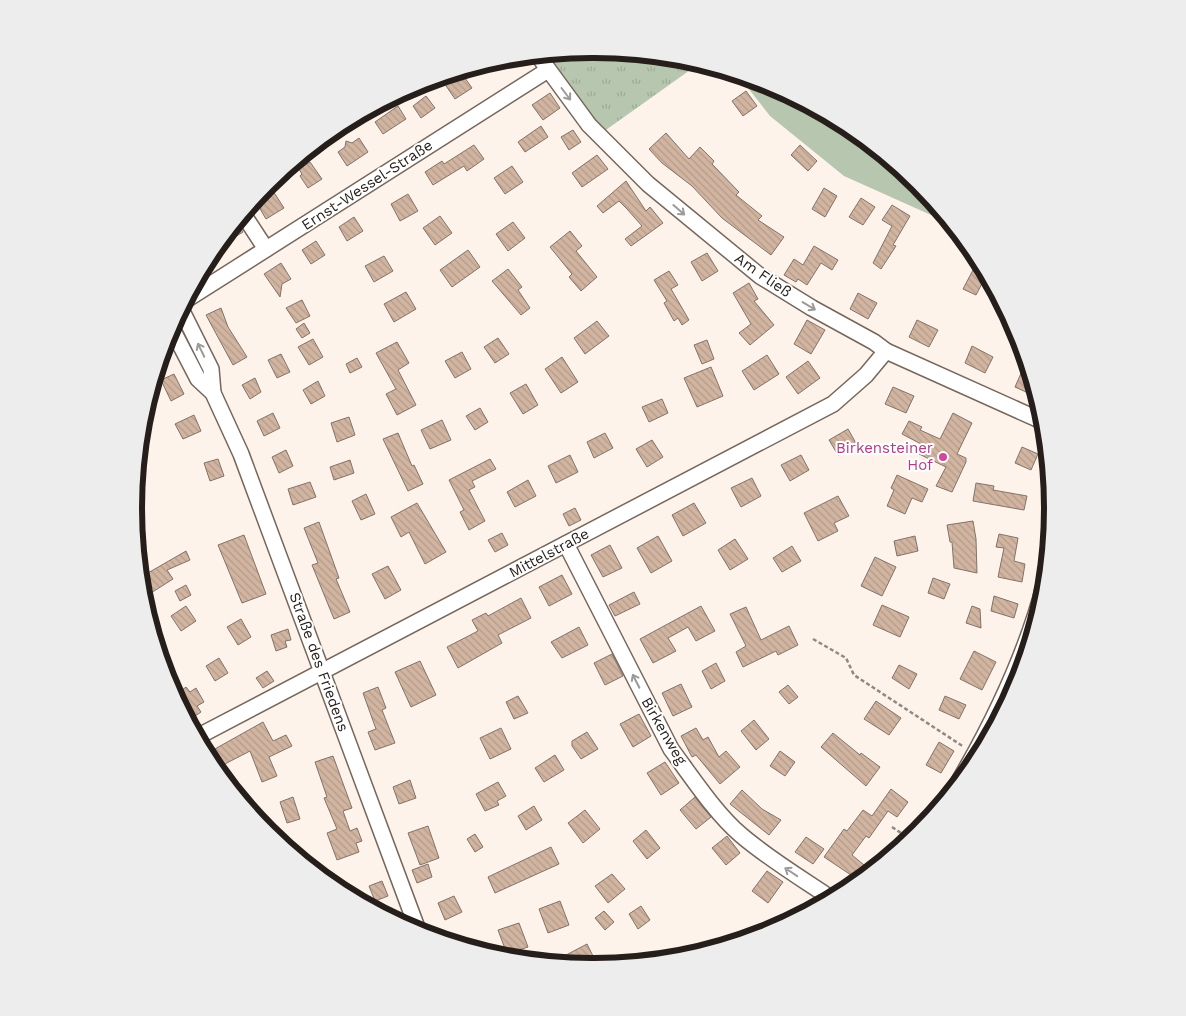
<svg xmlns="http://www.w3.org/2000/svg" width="1186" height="1016" viewBox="0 0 1186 1016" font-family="'Work Sans',sans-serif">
  <defs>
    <pattern id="park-tufts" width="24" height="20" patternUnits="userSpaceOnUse" patternTransform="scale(1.25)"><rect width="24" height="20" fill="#b7c7af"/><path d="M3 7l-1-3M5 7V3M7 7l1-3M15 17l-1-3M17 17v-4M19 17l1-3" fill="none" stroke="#9daa96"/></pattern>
    <pattern id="building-back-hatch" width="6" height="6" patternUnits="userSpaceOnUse" patternTransform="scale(1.25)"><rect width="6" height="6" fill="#d2b5a1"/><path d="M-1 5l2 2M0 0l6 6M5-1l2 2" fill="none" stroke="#b49b8a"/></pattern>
  </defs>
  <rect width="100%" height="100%" fill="#fdf3eb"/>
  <!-- green -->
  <path fill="#b7c7af" d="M737 74 769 84 848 126 918 183 951 224 844 176 770 116Z"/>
  <!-- park -->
  <path fill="url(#park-tufts)" d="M593 49 683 58 700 63 603 132 547 53Z"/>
  <!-- building -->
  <g fill="url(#building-back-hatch)" stroke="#827368">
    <path d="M460 71 472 88 455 99 440 77Z"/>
    <path d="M746 91 757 106 743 116 732 101Z"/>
    <path d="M550 93 560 108 543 120 532 105Z"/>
    <path d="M426 96 435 108 421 118 413 106Z"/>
    <path d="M398 106 406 119 383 134 375 122Z"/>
    <path d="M541 126 548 137 525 152 518 142Z"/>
    <path d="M573 130 581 142 569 150 561 137Z"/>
    <path d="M666 133 689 159 700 147 714 161 712 164 739 192 736 195 762 216 758 220 784 237 771 255 722 218 692 186 662 163 649 149Z"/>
    <path d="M359 138 368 152 347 166 338 152 345 147 346 141 352 143Z"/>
    <path d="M474 145 484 159 467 171 464 166 433 185 425 172 442 161 444 164Z"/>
    <path d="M800 145 817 161 808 171 791 155Z"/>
    <path d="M597 155 608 169 582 187 572 173Z"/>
    <path d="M310 162 322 179 308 188 300 176 302 174 299 169Z"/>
    <path d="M512 166 523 182 505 194 494 178Z"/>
    <path d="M626 181 646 211 650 207 663 223 631 246 625 239 642 226 627 209 619 201 603 213 597 206Z"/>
    <path d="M824 188 837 196 825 217 812 209Z"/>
    <path d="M273 191 284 208 266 219 256 202Z"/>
    <path d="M408 194 418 211 400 221 391 204Z"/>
    <path d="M861 198 875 207 863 225 849 217Z"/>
    <path d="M892 205 910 216 893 245 896 246 881 269 873 263 892 226 882 220Z"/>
    <path d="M440 216 452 233 435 245 423 228Z"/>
    <path d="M354 217 363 231 347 241 339 227Z"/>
    <path d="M236 222 243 232 217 248 216 247Z"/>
    <path d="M513 222 525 238 508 251 496 234Z"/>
    <path d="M570 231 582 246 576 251 597 277 581 291 569 277 572 274 550 247Z"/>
    <path d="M316 241 325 255 311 264 302 250Z"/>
    <path d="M814 246 838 260 832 270 821 263 807 285 798 279 796 282 784 275 794 259 803 265Z"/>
    <path d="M468 250 480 267 452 287 440 270Z"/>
    <path d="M707 253 718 271 702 281 691 262Z"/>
    <path d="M384 256 393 271 374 282 365 266Z"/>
    <path d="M281 263 291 279 282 284 280 297 264 274Z"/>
    <path d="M508 269 522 287 518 290 530 308 521 315 492 281Z"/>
    <path d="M973 270 986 276 976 295 963 289Z"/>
    <path d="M669 271 678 285 671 289 689 320 682 325 678 318 674 321 664 303 667 301 654 280Z"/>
    <path d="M749 283 758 299 754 301 774 325 750 345 739 333 751 324 733 293Z"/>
    <path d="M406 292 416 309 394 322 384 304Z"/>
    <path d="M858 293 877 303 868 319 850 309Z"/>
    <path d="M302 300 310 316 296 323 286 308Z"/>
    <path d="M221 308 228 327 247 357 233 365 206 315Z"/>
    <path d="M807 320 825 330 811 354 794 344Z"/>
    <path d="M917 320 938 330 929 347 909 337Z"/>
    <path d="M597 321 609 336 585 354 574 338Z"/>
    <path d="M304 323 310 333 302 338 296 329Z"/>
    <path d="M498 338 509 354 495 363 484 347Z"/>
    <path d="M313 339 323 357 309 365 298 347Z"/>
    <path d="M707 340 714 359 702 364 694 345Z"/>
    <path d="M397 342 409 363 398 370 416 405 397 415 386 394 396 389 376 353Z"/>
    <path d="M972 346 993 357 985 373 965 363Z"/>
    <path d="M462 352 471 369 455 378 445 361Z"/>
    <path d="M281 354 290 372 277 378 268 360Z"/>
    <path d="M767 355 779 374 754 390 742 371Z"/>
    <path d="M562 357 578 382 561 393 545 369Z"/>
    <path d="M357 358 362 367 350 373 346 364Z"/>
    <path d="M808 361 820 378 798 394 786 377Z"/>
    <path d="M1026 362 1037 397 1015 387Z"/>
    <path d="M711 367 723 396 697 407 684 378Z"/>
    <path d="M174 374 184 394 171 401 161 380Z"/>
    <path d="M255 378 261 392 250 399 242 385Z"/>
    <path d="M318 381 325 396 311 404 303 390Z"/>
    <path d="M526 384 538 405 523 414 510 393Z"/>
    <path d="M893 387 914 396 906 413 885 404Z"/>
    <path d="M662 399 668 413 649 422 642 407Z"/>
    <path d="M480 408 488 422 475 430 466 416Z"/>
    <path d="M273 413 280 428 264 436 257 421Z"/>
    <path d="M953 413 972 423 957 454 966 458V462L952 492 936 486 946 467 919 454 923 445 902 434 909 421 922 427 920 430 940 439Z"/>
    <path d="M194 415 201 431 183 439 175 424Z"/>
    <path d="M349 417 355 435 337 442 331 423Z"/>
    <path d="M442 420 451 440 430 449 421 430Z"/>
    <path d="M848 429 857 445 838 455 829 440Z"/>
    <path d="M398 433 412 466 414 465 423 484 408 491 383 439Z"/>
    <path d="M605 433 613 448 594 458 587 442Z"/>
    <path d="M652 440 663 457 647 467 636 449Z"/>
    <path d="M1022 447 1038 454 1031 470 1015 463Z"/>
    <path d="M286 450 293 466 279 473 272 457Z"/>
    <path d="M570 455 578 472 556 483 548 466Z"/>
    <path d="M801 455 809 470 790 481 781 465Z"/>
    <path d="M218 459 224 476 210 481 204 463Z"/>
    <path d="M490 459 496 469 472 481 475 487 469 490 485 521 469 530 460 512 464 510 449 480Z"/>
    <path d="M350 460 354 473 334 480 330 467Z"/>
    <path d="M897 475 928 489 922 502 912 498 905 514 887 506 894 490 891 488Z"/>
    <path d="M752 478 761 496 741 507 731 488Z"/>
    <path d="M528 480 536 496 515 507 507 492Z"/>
    <path d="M310 482 316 497 293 505 288 489Z"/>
    <path d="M976 483 994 486 993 490 1027 496 1024 510 973 501Z"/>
    <path d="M366 494 375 514 361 520 352 501Z"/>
    <path d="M838 496 849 516 834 523 838 531 818 541 804 513Z"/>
    <path d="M417 503 446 552 425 564 409 532 401 537 391 517Z"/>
    <path d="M694 503 706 523 683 536 672 515Z"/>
    <path d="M575 508 581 520 569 526 563 514Z"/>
    <path d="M973 521 976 539 977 573 954 568 952 542H950L947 525Z"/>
    <path d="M319 522 339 578 336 579 350 612 334 619 312 565 318 563 304 528Z"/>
    <path d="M502 533 508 545 495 552 488 540Z"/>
    <path d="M999 534 1018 538 1014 561 1025 564 1022 582 998 577 1004 548 996 547Z"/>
    <path d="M244 535 266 594 242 603 218 545Z"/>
    <path d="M658 536 672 561 651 573 637 548Z"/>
    <path d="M915 536 918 551 897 556 894 541Z"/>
    <path d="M735 539 748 559 730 570 718 550Z"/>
    <path d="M610 545 622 568 603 577 591 555Z"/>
    <path d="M792 546 801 561 782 572 773 558Z"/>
    <path d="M186 551 190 560 167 570 173 579 143 598 141 577Z"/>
    <path d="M875 557 896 567 882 596 861 586Z"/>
    <path d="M388 566 401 590 385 599 372 574Z"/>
    <path d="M562 575 572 594 549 606 539 587Z"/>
    <path d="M933 578 950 584 944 599 928 593Z"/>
    <path d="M186 585 191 595 180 601 175 591Z"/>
    <path d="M634 592 640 604 615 616 609 605Z"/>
    <path d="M994 596 1018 604 1014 618 991 611Z"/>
    <path d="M521 598 531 618 498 635 502 643 458 668 447 647 478 631 472 620 486 613 488 616Z"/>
    <path d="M882 605 909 617 900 637 873 625Z"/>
    <path d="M186 606 196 621 181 631 171 616Z"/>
    <path d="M701 606 715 631 696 641 688 627 668 638 676 651 653 663 640 639Z"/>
    <path d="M972 606 980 609 981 628 966 623Z"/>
    <path d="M746 607 761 640 789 626 798 645 778 655 776 651 743 667 736 652 746 646 730 614Z"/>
    <path d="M241 619 251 637 238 645 227 627Z"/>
    <path d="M579 627 588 645 562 658 551 642Z"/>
    <path d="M288 629 291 640 285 641 287 647 276 651 271 635Z"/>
    <path d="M974 651 996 662 982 690 960 679Z"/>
    <path d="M612 654 623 676 605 685 594 663Z"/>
    <path d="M219 658 228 673 215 681 206 666Z"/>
    <path d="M420 661 436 695 411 707 395 672Z"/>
    <path d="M716 663 725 681 711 689 702 671Z"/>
    <path d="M899 665 917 674 909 689 892 678Z"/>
    <path d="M267 671 274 681 263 688 256 678Z"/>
    <path d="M681 684 692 707 673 716 662 693Z"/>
    <path d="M788 685 798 697 789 704 779 692Z"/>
    <path d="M186 687 190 692 196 688 204 702 197 706 201 712 192 718 178 693Z"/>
    <path d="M378 687 386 708 382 710 395 743 375 750 368 732 376 729 363 693Z"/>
    <path d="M518 696 528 713 514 719 506 702Z"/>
    <path d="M945 696 966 705 959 719 939 710Z"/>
    <path d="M876 701 901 718 889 735 864 719Z"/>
    <path d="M639 714 651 736 633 747 620 724Z"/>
    <path d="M754 720 769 739 756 750 741 731Z"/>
    <path d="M263 722 273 741 286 735 292 746 269 757 277 776 262 782 250 751 221 766 213 750Z"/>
    <path d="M501 728 511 749 490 759 480 738Z"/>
    <path d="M696 728 703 740 708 737 719 757 726 751 740 767 720 784 696 755 692 757 681 736Z"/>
    <path d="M587 732 598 749 581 759 572 746V741Z"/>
    <path d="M833 733 860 755 861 753 880 767 866 786 821 747Z"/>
    <path d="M939 742 954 751 941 773 926 765Z"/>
    <path d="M780 751 795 762 785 776 770 766Z"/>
    <path d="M555 755 564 770 544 782 535 768Z"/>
    <path d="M333 756 352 808 343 811 350 831 357 828 362 841 356 843 359 852 337 860 327 833 337 829 324 798 327 797 315 762Z"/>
    <path d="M665 762 679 783 661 795 647 773Z"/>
    <path d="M410 780 416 798 399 804 393 787Z"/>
    <path d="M498 782 506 796 497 801 499 805 485 811 476 794Z"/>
    <path d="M891 789 908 802 897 817 888 811 869 838 866 836 852 855 864 865V870L857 879 824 857 844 829 847 831 863 810 872 816Z"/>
    <path d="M742 790 762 809 781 820 769 835 730 804Z"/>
    <path d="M293 797 300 819 287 823 280 802Z"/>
    <path d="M695 797 711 817 696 829 680 810Z"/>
    <path d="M534 806 542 820 526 830 518 816Z"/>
    <path d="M585 810 600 829 583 843 568 823Z"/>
    <path d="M428 826 439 858 420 865 408 833Z"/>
    <path d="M646 830 660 848 647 859 633 841Z"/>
    <path d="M475 834 483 847 475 852 467 839Z"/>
    <path d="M727 836 740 853 726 865 712 848Z"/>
    <path d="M806 837 824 849 813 864 795 852Z"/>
    <path d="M551 847 559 864 495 893 488 877Z"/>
    <path d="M428 864 432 877 417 883 412 870Z"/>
    <path d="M767 871 783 882 768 903 752 891Z"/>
    <path d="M612 874 625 889 608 903 595 886Z"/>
    <path d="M382 881 388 896 375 901 369 886Z"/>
    <path d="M454 896 462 912 445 920 438 903Z"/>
    <path d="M560 901 569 925 548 933 539 909Z"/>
    <path d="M641 906 650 920 638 929 629 914Z"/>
    <path d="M604 911 614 922 605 930 595 918Z"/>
    <path d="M519 923 528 947 507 954 498 930Z"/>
    <path d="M587 944 594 958 579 966 551 963Z"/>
  </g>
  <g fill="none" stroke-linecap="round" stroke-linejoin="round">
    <!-- minor casing -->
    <g stroke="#76675c" stroke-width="18">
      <g id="minor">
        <path d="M537 54 589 125 648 184 760 276 812 308 874 342 886 351 1044 422"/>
        <path d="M243 214 266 249"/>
        <path d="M186 300 548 70"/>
        <path d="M181 309 211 369 213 393"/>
        <path d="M171 327 198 379 213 393 241 454 419 933"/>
        <path d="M566 544 671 749C691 776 716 814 741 835 769 859 801 878 832 899"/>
        <path d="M197 737 833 404 866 375 886 351"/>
        <path d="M955 788C993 724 1026 655 1045 583"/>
      </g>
    </g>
    <!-- path -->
    <g stroke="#918882" stroke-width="2.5" stroke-dasharray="4 2.5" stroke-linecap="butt">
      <path d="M813 639 846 658 854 675 964 747"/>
      <path d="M892 827 910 839"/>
    </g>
    <!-- minor -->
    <use href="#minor" stroke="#fff" stroke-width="15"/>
  </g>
  <!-- one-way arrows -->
  <defs><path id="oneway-shaft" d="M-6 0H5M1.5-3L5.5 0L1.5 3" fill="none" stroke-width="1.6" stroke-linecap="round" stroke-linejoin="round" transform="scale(1.25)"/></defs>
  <g stroke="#9d9a98">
    <use href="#oneway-shaft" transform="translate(566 94) rotate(53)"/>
    <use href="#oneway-shaft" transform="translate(679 210) rotate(41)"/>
    <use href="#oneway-shaft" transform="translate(809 306) rotate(31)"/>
    <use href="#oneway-shaft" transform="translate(201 350) rotate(-116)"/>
    <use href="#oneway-shaft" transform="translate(636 681) rotate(-117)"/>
    <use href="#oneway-shaft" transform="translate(791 872) rotate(-146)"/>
  </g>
  <!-- markers -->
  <circle fill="#d1479c" stroke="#fff" stroke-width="2" cx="943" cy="457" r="5"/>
  <g text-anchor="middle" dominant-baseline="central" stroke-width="4" stroke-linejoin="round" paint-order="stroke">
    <!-- street labels -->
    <g font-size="15" fill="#251e1a" stroke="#fff">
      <text transform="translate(367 185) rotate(-33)">Ernst-Wessel-Straße</text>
      <text transform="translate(763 275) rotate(35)">Am Fließ</text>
      <text transform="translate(549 553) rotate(-28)">Mittelstraße</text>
      <text transform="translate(319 662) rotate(70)">Straße des Friedens</text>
      <text transform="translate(664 731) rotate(60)">Birkenweg</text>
    </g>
    <!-- hotel labels -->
    <g font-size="15" fill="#b23c85" stroke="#fff" text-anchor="end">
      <text x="933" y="448">Birkensteiner<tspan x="933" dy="17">Hof</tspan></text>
    </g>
  </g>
  <!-- crop -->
  <path d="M0 0H1186V1016H0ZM592 58H594A450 450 0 0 1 1044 508V508A450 450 0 0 1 594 958H592A450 450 0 0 1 142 508V508A450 450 0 0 1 592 58Z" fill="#eeeded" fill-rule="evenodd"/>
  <path fill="none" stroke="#251e1a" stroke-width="6" d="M592 58H594A450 450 0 0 1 1044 508V508A450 450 0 0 1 594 958H592A450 450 0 0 1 142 508V508A450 450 0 0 1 592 58Z"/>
</svg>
